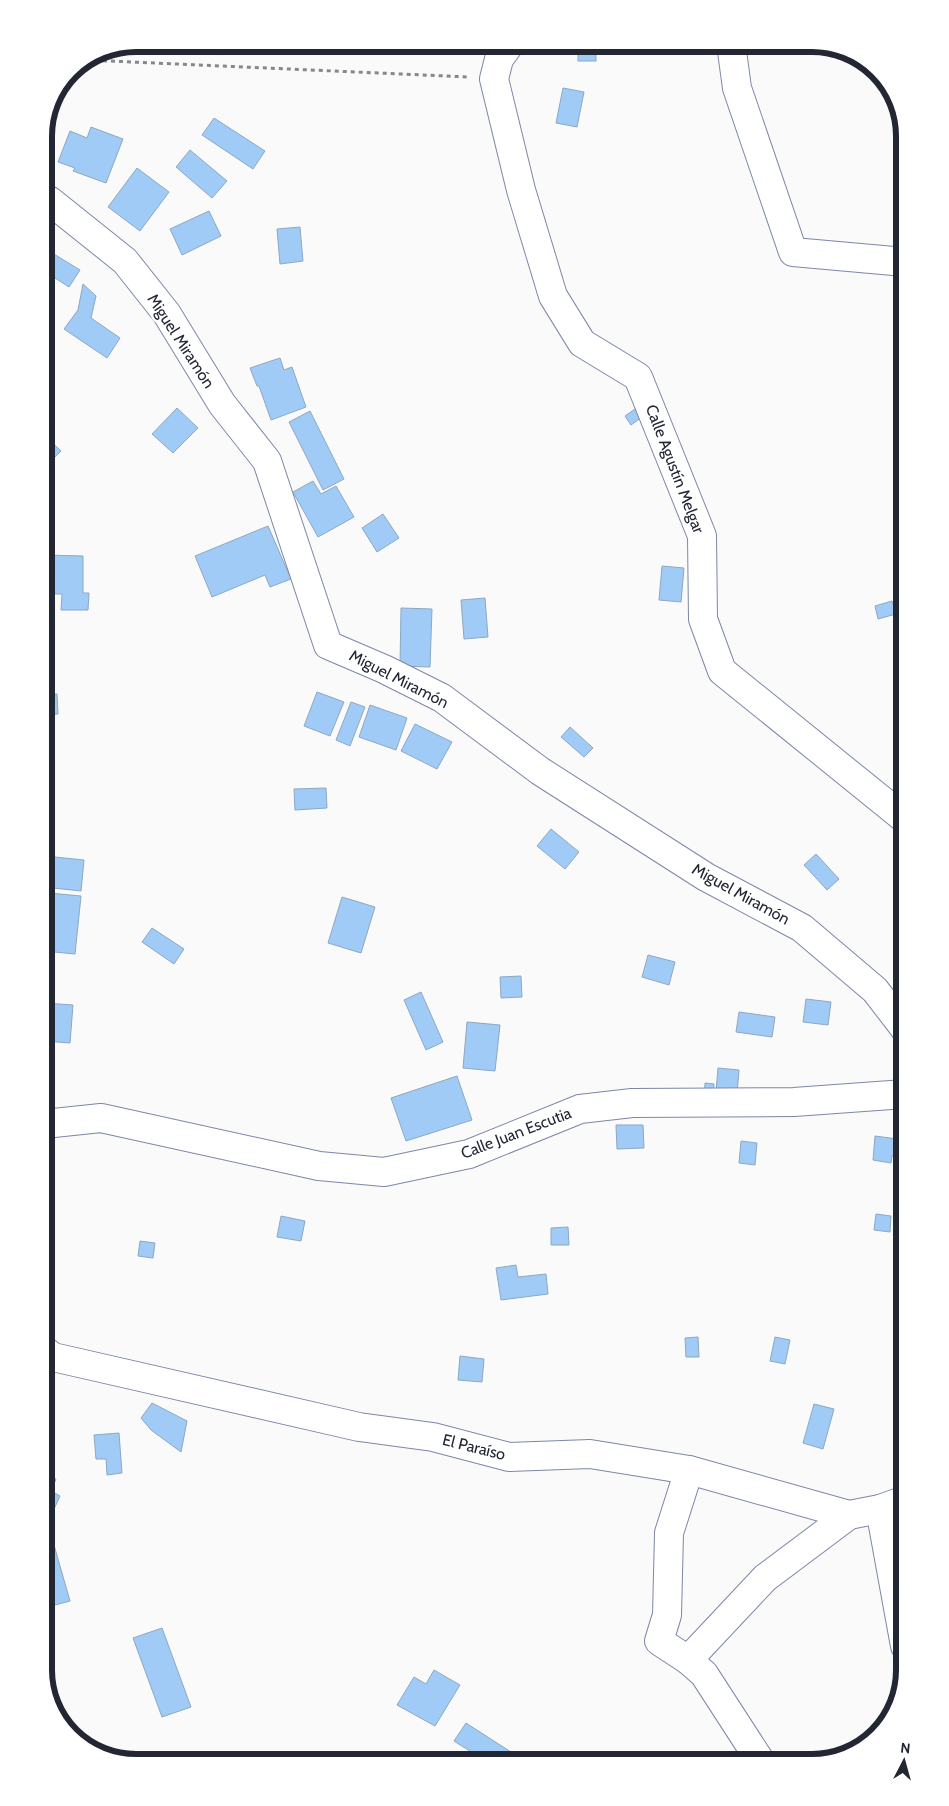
<svg xmlns="http://www.w3.org/2000/svg" width="949" height="1806" viewBox="0 0 949 1806" font-family="Cabin,sans-serif">
  <rect width="100%" height="100%" fill="#fafafa"/>
  <!-- building -->
  <g fill="#a0cbf6" stroke="#8ca8c3">
    <path d="M201 44H226L219 55Z"/>
    <rect x="578" y="47" width="18" height="14"/>
    <path d="M563 88 584 92 577 127 556 123Z"/>
    <path d="M214 118 265 151 253 169 202 135Z"/>
    <path d="M91 127 123 139 106 183 73 171 75 168 58 162 70 131 87 138Z"/>
    <path d="M190 150 227 181 212 198 176 167Z"/>
    <path d="M137 168 169 192 140 231 108 207Z"/>
    <path d="M209 211 221 236 182 255 170 229Z"/>
    <path d="M300 227 303 261 280 264 277 229Z"/>
    <path d="M44 248 80 270 69 287 44 271Z"/>
    <path d="M83 284 96 296 91 318 120 338 107 358 64 329 78 310Z"/>
    <path d="M280 358 284 370 292 367 306 407 271 420 259 386H257L250 368Z"/>
    <path d="M177 408 198 428 173 453 152 434Z"/>
    <path d="M635 409 642 417 631 425 625 416Z"/>
    <path d="M310 411 344 479 323 490 289 422Z"/>
    <path d="M44 435 61 451 44 468Z"/>
    <path d="M313 481 321 494 336 486 354 517 318 537 293 492Z"/>
    <path d="M383 514 399 538 377 552 362 528Z"/>
    <path d="M268 526 291 579 270 587 265 575 212 597 195 556Z"/>
    <path d="M44 555 83 556V593H89L88 610H61L62 594H44Z"/>
    <path d="M662 566 684 568 681 602 659 600Z"/>
    <path d="M485 598 488 637 464 639 461 600Z"/>
    <path d="M892 601 896 614 878 619 875 606Z"/>
    <path d="M401 608 432 609 430 667 400 666Z"/>
    <path d="M317 692 344 702 330 736 304 726Z"/>
    <path d="M44 694H57L58 714 44 715Z"/>
    <path d="M351 702 365 707 350 746 336 740Z"/>
    <path d="M370 705 407 718 396 750 359 737Z"/>
    <path d="M415 724 452 742 437 769 401 751Z"/>
    <path d="M570 727 593 748 584 757 561 737Z"/>
    <path d="M326 788 327 808 295 810 294 789Z"/>
    <path d="M551 829 579 852 565 869 537 846Z"/>
    <path d="M816 854 839 879 827 890 804 865Z"/>
    <path d="M45 856 84 860 81 891 44 887Z"/>
    <path d="M905 865V879L898 871Z"/>
    <path d="M49 893 81 896 75 954 44 951V920H46Z"/>
    <path d="M342 897 375 907 361 953 328 943Z"/>
    <path d="M152 928 184 949 174 964 142 942Z"/>
    <path d="M905 939V953L900 955 895 943Z"/>
    <path d="M648 955 675 962 669 985 642 977Z"/>
    <path d="M905 956V973L903 974 898 958Z"/>
    <path d="M521 976 522 997 501 998 500 977Z"/>
    <path d="M421 992 443 1042 426 1050 404 1000Z"/>
    <path d="M806 999 831 1002 828 1025 803 1022Z"/>
    <path d="M44 1003 73 1005 70 1043 44 1041Z"/>
    <path d="M739 1012 775 1017 772 1037 736 1032Z"/>
    <path d="M467 1022 500 1025 495 1071 463 1068Z"/>
    <path d="M718 1068 739 1070 737 1094 716 1092Z"/>
    <path d="M457 1076 472 1120 406 1141 391 1098Z"/>
    <path d="M705 1083 714 1084 713 1101 704 1100Z"/>
    <path d="M616 1125H643L644 1148 617 1149Z"/>
    <path d="M875 1136 905 1140 904 1158 892 1156 891 1163 873 1160Z"/>
    <path d="M741 1141 757 1143 755 1165 739 1163Z"/>
    <path d="M876 1214 891 1216 890 1232 874 1230Z"/>
    <path d="M281 1216 305 1221 301 1241 277 1237Z"/>
    <path d="M568 1227 569 1245H551V1228Z"/>
    <path d="M140 1241 155 1243 153 1258 138 1256Z"/>
    <path d="M516 1265 518 1277 546 1274 548 1294 501 1300 496 1268Z"/>
    <path d="M698 1337 699 1357H686L685 1338Z"/>
    <path d="M775 1337 790 1340 785 1364 770 1361Z"/>
    <path d="M460 1356 484 1359 482 1382 458 1380Z"/>
    <path d="M152 1403 187 1421 181 1452 151 1430 141 1418Z"/>
    <path d="M814 1404 834 1409 823 1449 803 1443Z"/>
    <path d="M119 1433 122 1473 107 1475 106 1459H96L94 1435Z"/>
    <path d="M44 1474 56 1479 51 1491 60 1496 50 1518 44 1515Z"/>
    <path d="M54 1545 70 1601 44 1608V1548Z"/>
    <path d="M162 1628 191 1707 162 1717 133 1638Z"/>
    <path d="M434 1670 460 1685 435 1726 397 1705 414 1677 426 1684Z"/>
    <path d="M466 1723 511 1752 504 1762H487L454 1741Z"/>
  </g>
  <g fill="none" stroke-linecap="round" stroke-linejoin="round">
    <!-- street casing -->
    <g stroke="#7d87a7" stroke-width="30">
      <g id="street">
        <path d="M510 44 499 59 494 79 521 190 553 296 582 343 638 377 702 536 703 619 722 671 905 819"/>
        <path d="M731 44 737 88 793 252 905 262"/>
        <path d="M44 198 50 201 125 261 167 314 222 404 267 461 328 645 384 669 442 698 540 771 706 877 802 928 875 990 905 1029"/>
        <path d="M44 1124 101 1118 319 1166 384 1172 469 1154 580 1109 632 1103 794 1102 905 1094"/>
        <path d="M44 1350 53 1357 359 1427 433 1437 509 1457 590 1454 689 1470 849 1515 880 1509 905 1500"/>
        <path d="M880 1509 905 1646"/>
        <path d="M688 1660 659 1641 667 1615 669 1533 689 1470"/>
        <path d="M761 1762 704 1674 688 1660 765 1578 849 1515"/>
      </g>
    </g>
    <!-- path -->
    <path stroke="#85878e" stroke-width="3" stroke-dasharray="4 4" stroke-linecap="butt" d="M87 60 468 77"/>
    <!-- street -->
    <use href="#street" stroke="#fff" stroke-width="28"/>
  </g>
  <g text-anchor="middle" dominant-baseline="central" stroke-width="5" stroke-linejoin="round" paint-order="stroke">
    <!-- street labels -->
    <g font-size="16" fill="#232734" stroke="#fff">
      <text transform="translate(181 341) rotate(57)">Miguel Miramón</text>
      <text transform="translate(675 469) rotate(69)">Calle Agustín Melgar</text>
      <text transform="translate(399 679) rotate(27)">Miguel Miramón</text>
      <text transform="translate(741 894) rotate(29)">Miguel Miramón</text>
      <text transform="translate(516 1133) rotate(-21)">Calle Juan Escutia</text>
      <text transform="translate(474 1447) rotate(14)">El Paraíso</text>
    </g>
  </g>
  <!-- crop -->
  <path d="M0 0H949V1806H0ZM136 52H812A84 84 0 0 1 896 136V1670A84 84 0 0 1 812 1754H136A84 84 0 0 1 52 1670V136A84 84 0 0 1 136 52Z" fill="#fff" fill-rule="evenodd"/>
  <path fill="none" stroke="#232734" stroke-width="6" d="M136 52H812A84 84 0 0 1 896 136V1670A84 84 0 0 1 812 1754H136A84 84 0 0 1 52 1670V136A84 84 0 0 1 136 52Z"/>
  <!-- north arrow -->
  <g transform="translate(904 1761) rotate(6)" stroke="#ffffff" stroke-width="4" paint-order="stroke">
  <path d="M0-4L9 19L0 12L-9 19Z" fill="#232734"/>
  <text y="-8" font-size="14" font-weight="bold" text-anchor="middle" fill="#232734">N</text>
  </g>
</svg>
